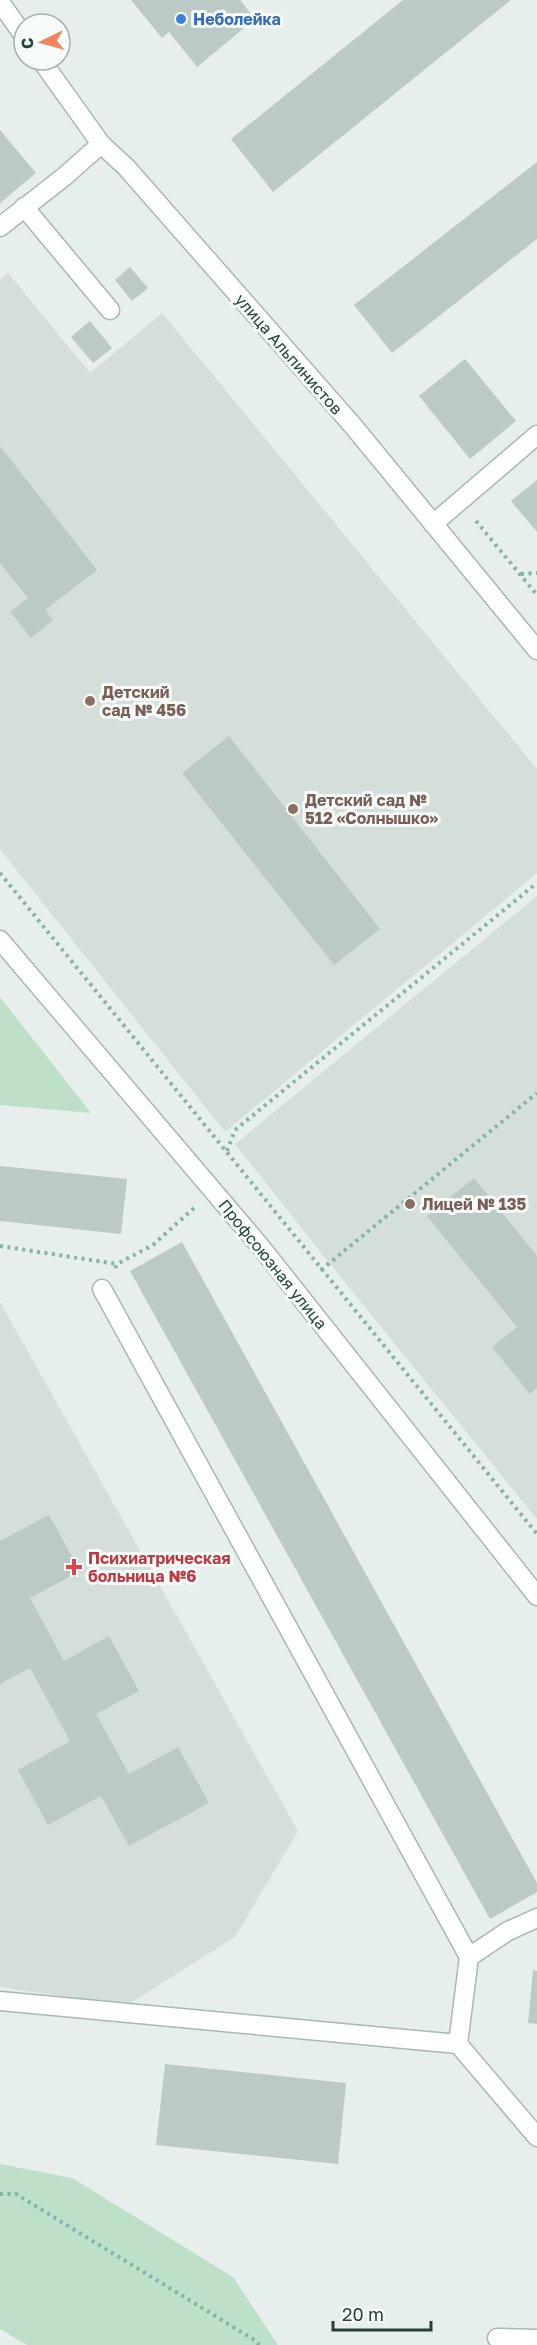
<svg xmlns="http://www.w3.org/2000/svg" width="537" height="2345" viewBox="0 0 537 2345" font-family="'Golos Text',sans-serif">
  <rect width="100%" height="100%" fill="#e6efeb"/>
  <!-- built -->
  <g fill="#d4dfda">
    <path d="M8 273 90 373 162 313 537 769V873L225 1132 0 849V280Z"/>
    <path d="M537 896V1519L330 1264 235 1144Z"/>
    <path d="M0 1302 298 1831 235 1937 126 2006 0 1987Z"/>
  </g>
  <!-- green -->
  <g fill="#bfe0c8">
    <path d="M0 997 91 1113 0 1105Z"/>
    <path d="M0 2164 72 2178 233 2277 278 2345H27L0 2329Z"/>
  </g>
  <!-- building -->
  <g fill="#bbcac4">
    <path d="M131 0H240L255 19 197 67 169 32 162 38Z"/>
    <path d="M403 0H511L273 192 231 139Z"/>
    <path d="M0 130 36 173 0 203Z"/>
    <path d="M537 162V239L392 353 354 305Z"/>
    <path d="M130 267 148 288 132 301 115 280Z"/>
    <path d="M90 321 112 348 93 363 71 337Z"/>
    <path d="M465 359 516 421 470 459 419 396Z"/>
    <path d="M0 446 97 570 45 610 53 620 31 638 10 612 28 598 0 563Z"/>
    <path d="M537 480V532L511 501Z"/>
    <path d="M229 736 380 929 334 965 182 773Z"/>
    <path d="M0 1166 127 1179 121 1234 0 1221Z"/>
    <path d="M474 1178 537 1256V1388L530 1394 492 1347 517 1327 427 1216Z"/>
    <path d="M182 1242 537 1883V1892L490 1919 130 1271Z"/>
    <path d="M49 1515 80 1571 30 1598 64 1661 109 1636 139 1691 96 1714 129 1774 178 1747 209 1803 129 1846 101 1796 48 1825 18 1770 70 1741 30 1668 0 1684V1541Z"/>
    <path d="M533 1970 537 1971V2024L528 2023Z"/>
    <path d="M165 2064 346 2083 338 2164 156 2145Z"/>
  </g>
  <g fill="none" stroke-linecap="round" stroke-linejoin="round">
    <!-- service casing -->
    <g stroke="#a8b8b2" stroke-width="21">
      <g id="service">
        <path d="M24 207 110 310"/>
        <path d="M0 227 65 176 101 144"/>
        <path d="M433 524 537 435"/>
        <path d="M469 1957 508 1931 537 1918"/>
        <path d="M0 2001 458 2044 469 1957 102 1289"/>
        <path d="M497 2338 537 2339"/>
      </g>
    </g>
    <!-- minor casing -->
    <g stroke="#a8b8b2" stroke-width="21">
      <g id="minor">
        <path d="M0 2 24 36"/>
        <path d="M41 60 101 144 126 167 354 427 537 650"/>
        <path d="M0 940 260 1246 537 1596"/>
        <path d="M458 2044 537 2137"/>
      </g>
    </g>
    <!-- path -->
    <g stroke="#86b3a5" stroke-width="4" stroke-dasharray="3 4.5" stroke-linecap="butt">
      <path d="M476 521 537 595"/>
      <path d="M521 574 537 573"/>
      <path d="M0 873 537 1534"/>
      <path d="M227 1151 235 1130 537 883"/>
      <path d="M0 1246 117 1264"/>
      <path d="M115 1268 117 1264 153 1245 194 1208"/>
      <path d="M321 1270 537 1093"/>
      <path d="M0 2194H16L256 2341 259 2345"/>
    </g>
    <!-- service -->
    <use href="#service" stroke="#fff" stroke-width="18"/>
    <!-- minor -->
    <use href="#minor" stroke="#fff" stroke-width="18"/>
  </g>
  <!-- markers -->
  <circle fill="#3f7fe0" stroke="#f7fbf9" stroke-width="2" cx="181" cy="19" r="6"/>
  <g fill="#8d6e63" stroke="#f7fbf9" stroke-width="2">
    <circle cx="90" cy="701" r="6"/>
    <circle cx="293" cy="809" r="6"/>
    <circle cx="410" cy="1204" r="6"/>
  </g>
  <path fill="#e0444e" stroke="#f7fbf9" stroke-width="2" d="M71 1558h6v6h6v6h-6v6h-6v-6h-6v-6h6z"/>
  <g text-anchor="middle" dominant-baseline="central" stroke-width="6" stroke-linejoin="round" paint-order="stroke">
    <!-- shop labels -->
    <g font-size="16" font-weight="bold" fill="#366cbe" stroke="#f7fbf9" text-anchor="start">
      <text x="193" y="19">Неболейка</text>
    </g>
    <!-- street labels -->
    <g font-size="16" fill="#24423a" stroke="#f7fbf9">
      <text transform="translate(289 354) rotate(49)">улица Альпинистов</text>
      <text transform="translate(273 1264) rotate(51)">Профсоюзная улица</text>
    </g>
    <!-- education labels -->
    <g font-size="16" font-weight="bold" fill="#785e54" stroke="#f7fbf9" text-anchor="start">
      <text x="102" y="692">Детский<tspan x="102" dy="18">сад № 456</tspan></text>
      <text x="305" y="800">Детский сад №<tspan x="305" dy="18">512 «Солнышко»</tspan></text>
      <text x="422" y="1204">Лицей № 135</text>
    </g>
    <!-- health labels -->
    <g font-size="16" font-weight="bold" fill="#be3a42" stroke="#f7fbf9" text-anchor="start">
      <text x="88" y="1558">Психиатрическая<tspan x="88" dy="18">больница №6</tspan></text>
    </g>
  </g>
  <!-- north arrow -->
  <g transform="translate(42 42) rotate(265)"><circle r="28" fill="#f7fbf9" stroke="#a3b1ad" stroke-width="1.5"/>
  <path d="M0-4.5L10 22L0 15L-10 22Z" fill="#f4845f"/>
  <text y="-9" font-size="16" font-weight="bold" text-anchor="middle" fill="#24423a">С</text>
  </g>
  <!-- scale -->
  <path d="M333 2321v9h98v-9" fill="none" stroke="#24423a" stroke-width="3"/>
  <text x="342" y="2321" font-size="18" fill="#24423a" stroke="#f7fbf9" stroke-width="4.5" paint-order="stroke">20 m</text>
</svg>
